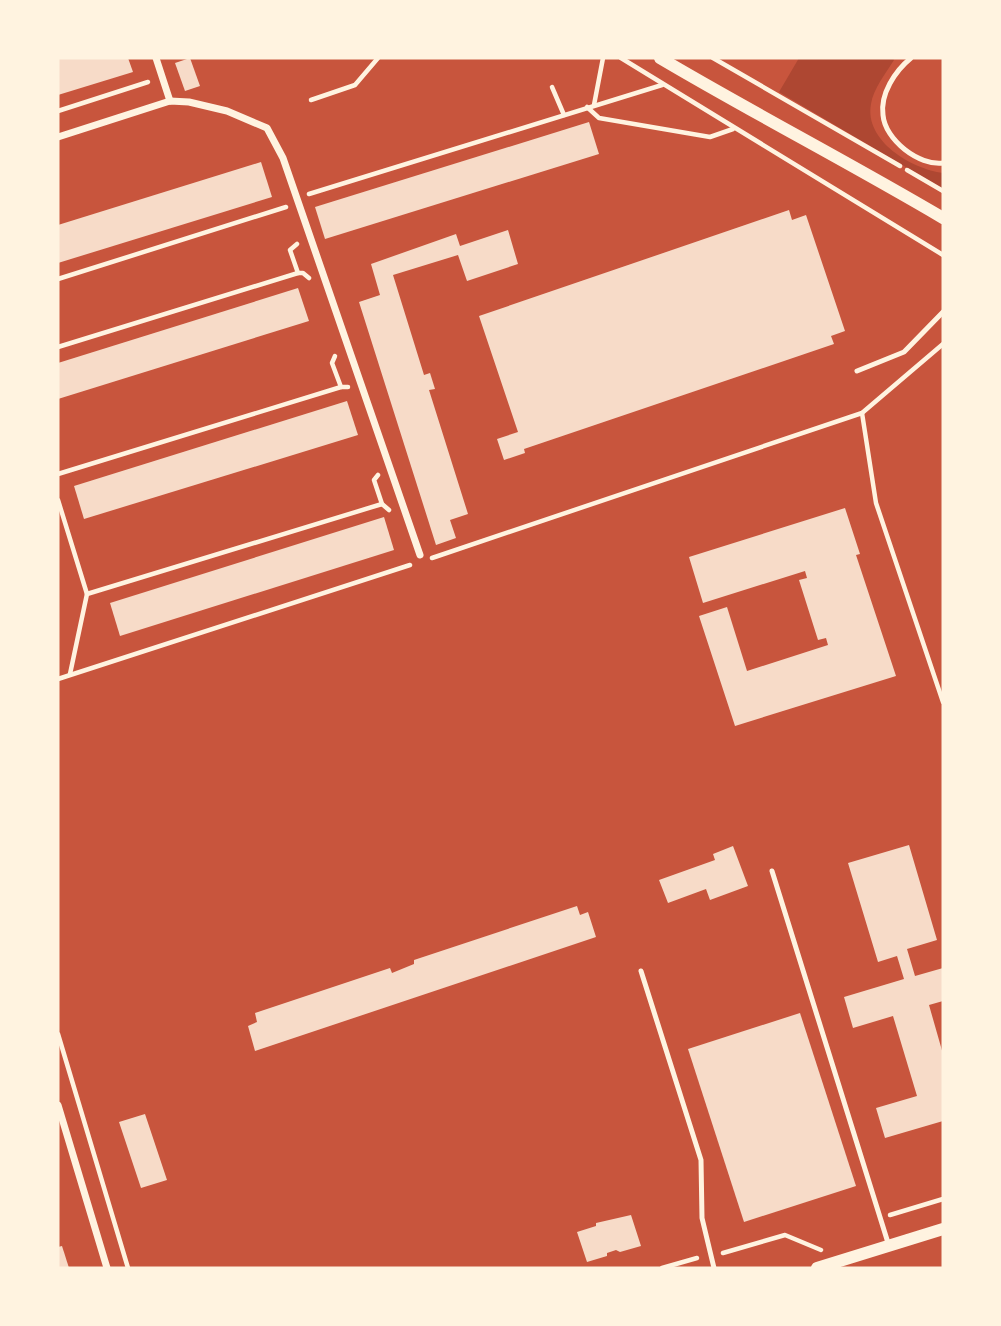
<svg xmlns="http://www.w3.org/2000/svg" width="1001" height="1326" viewBox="0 0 1001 1326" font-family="'Golos Text',sans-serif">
  <rect width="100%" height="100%" fill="#c8553d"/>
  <!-- green -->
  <path fill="#ae4732" d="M799 58H893L894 60C886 73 873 89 871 104 864 141 912 169 943 173V189L779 92Z"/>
  <!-- building -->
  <g fill="#f7dbc8">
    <path d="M62 58H128L133 72 58 95V59Z"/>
    <path d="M190 58 200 86 185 91 175 63Z"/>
    <path d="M589 122 599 154 325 239 315 207Z"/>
    <path d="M261 162 272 197 58 263V225Z"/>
    <path d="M789 210 792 220 806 215 845 331 831 336 834 344 524 449 525 453 504 460 497 439 518 432 479 316Z"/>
    <path d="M508 230 518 264 467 281 458 255 393 275 424 375 430 373 435 389 429 390 468 514 450 520 456 538 436 545 359 302 380 295 371 264 456 234 460 246Z"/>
    <path d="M298 288 309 321 58 399V363Z"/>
    <path d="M347 401 358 435 84 519 74 486Z"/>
    <path d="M845 508 860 554 856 555 896 676 735 726 699 616 727 607 747 671 828 645 826 638 818 640 799 580 807 578 805 571 703 603 689 557Z"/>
    <path d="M384 517 394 550 120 636 110 603Z"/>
    <path d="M909 845 937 940 907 949 915 976 943 968V1001L929 1005 943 1054V1121L885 1138 876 1108 917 1096 893 1016 853 1028 844 997 904 979 897 956 878 962 848 863Z"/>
    <path d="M733 846 748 886 710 900 706 889 668 903 659 880 715 860 713 854Z"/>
    <path d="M577 906 580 915 588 912 596 937 255 1051 248 1026 257 1022 255 1013 390 968 392 973 414 964V960Z"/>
    <path d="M800 1013 856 1186 744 1222 688 1049Z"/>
    <path d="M145 1114 167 1180 141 1188 119 1122Z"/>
    <path d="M631 1215 641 1246 620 1252 616 1250 607 1253V1256L587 1262 577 1232 596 1226V1223Z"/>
    <path d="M62 1246 69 1268H58V1247Z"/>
  </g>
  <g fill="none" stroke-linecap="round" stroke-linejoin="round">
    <!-- path -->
    <g stroke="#fff3e0" stroke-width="4.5">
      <path d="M621 58 943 255"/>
      <path d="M713 58 900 166"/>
      <path d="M552 87 564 115"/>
      <path d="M311 100 355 85 378 58"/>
      <path d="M594 105 603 58"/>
      <path d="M587 107 599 118 710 137 733 129"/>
      <path d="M58 111 148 82"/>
      <path d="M907 170 943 191"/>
      <path d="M309 194 662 85"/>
      <path d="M297 244 290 250 298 273H303L309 278"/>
      <path d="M58 279 286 207"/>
      <path d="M58 347 298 273"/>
      <path d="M335 356 332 363 341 387H348"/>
      <path d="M862 413 876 503 943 702"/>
      <path d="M58 474 341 387"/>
      <path d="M378 475 374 480 382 504 389 510"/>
      <path d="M58 500 87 594 70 674"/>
      <path d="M432 558 862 413 943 344"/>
      <path d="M87 594 382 504"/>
      <path d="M58 679 410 565"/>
      <path d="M58 1034 128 1268"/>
      <path d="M890 1215 943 1199"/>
      <path d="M723 1253 785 1235 821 1250"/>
      <path d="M662 1268 697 1258"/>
    </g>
    <!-- service -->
    <g stroke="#fff3e0" stroke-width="5">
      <path d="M911 58C895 71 880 94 883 115 885 140 919 166 943 163"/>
      <path d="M857 371 904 352 943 312"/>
      <path d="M772 871 889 1246"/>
      <path d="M641 971 701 1160 702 1218 714 1268"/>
    </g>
    <!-- minor -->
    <g stroke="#fff3e0" stroke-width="7">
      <path d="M156 58 170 101"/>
      <path d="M58 137 170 101 189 102 227 111 267 128 283 158 420 555"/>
      <path d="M58 1105 107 1268"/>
    </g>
    <!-- tertiary -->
    <g stroke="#fff3e0" stroke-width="12">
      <path d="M660 58C753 113 850 163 943 218"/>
      <path d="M817 1268 943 1229"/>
    </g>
  </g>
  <!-- border -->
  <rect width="1001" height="1326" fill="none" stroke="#fff3e0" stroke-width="119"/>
</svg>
